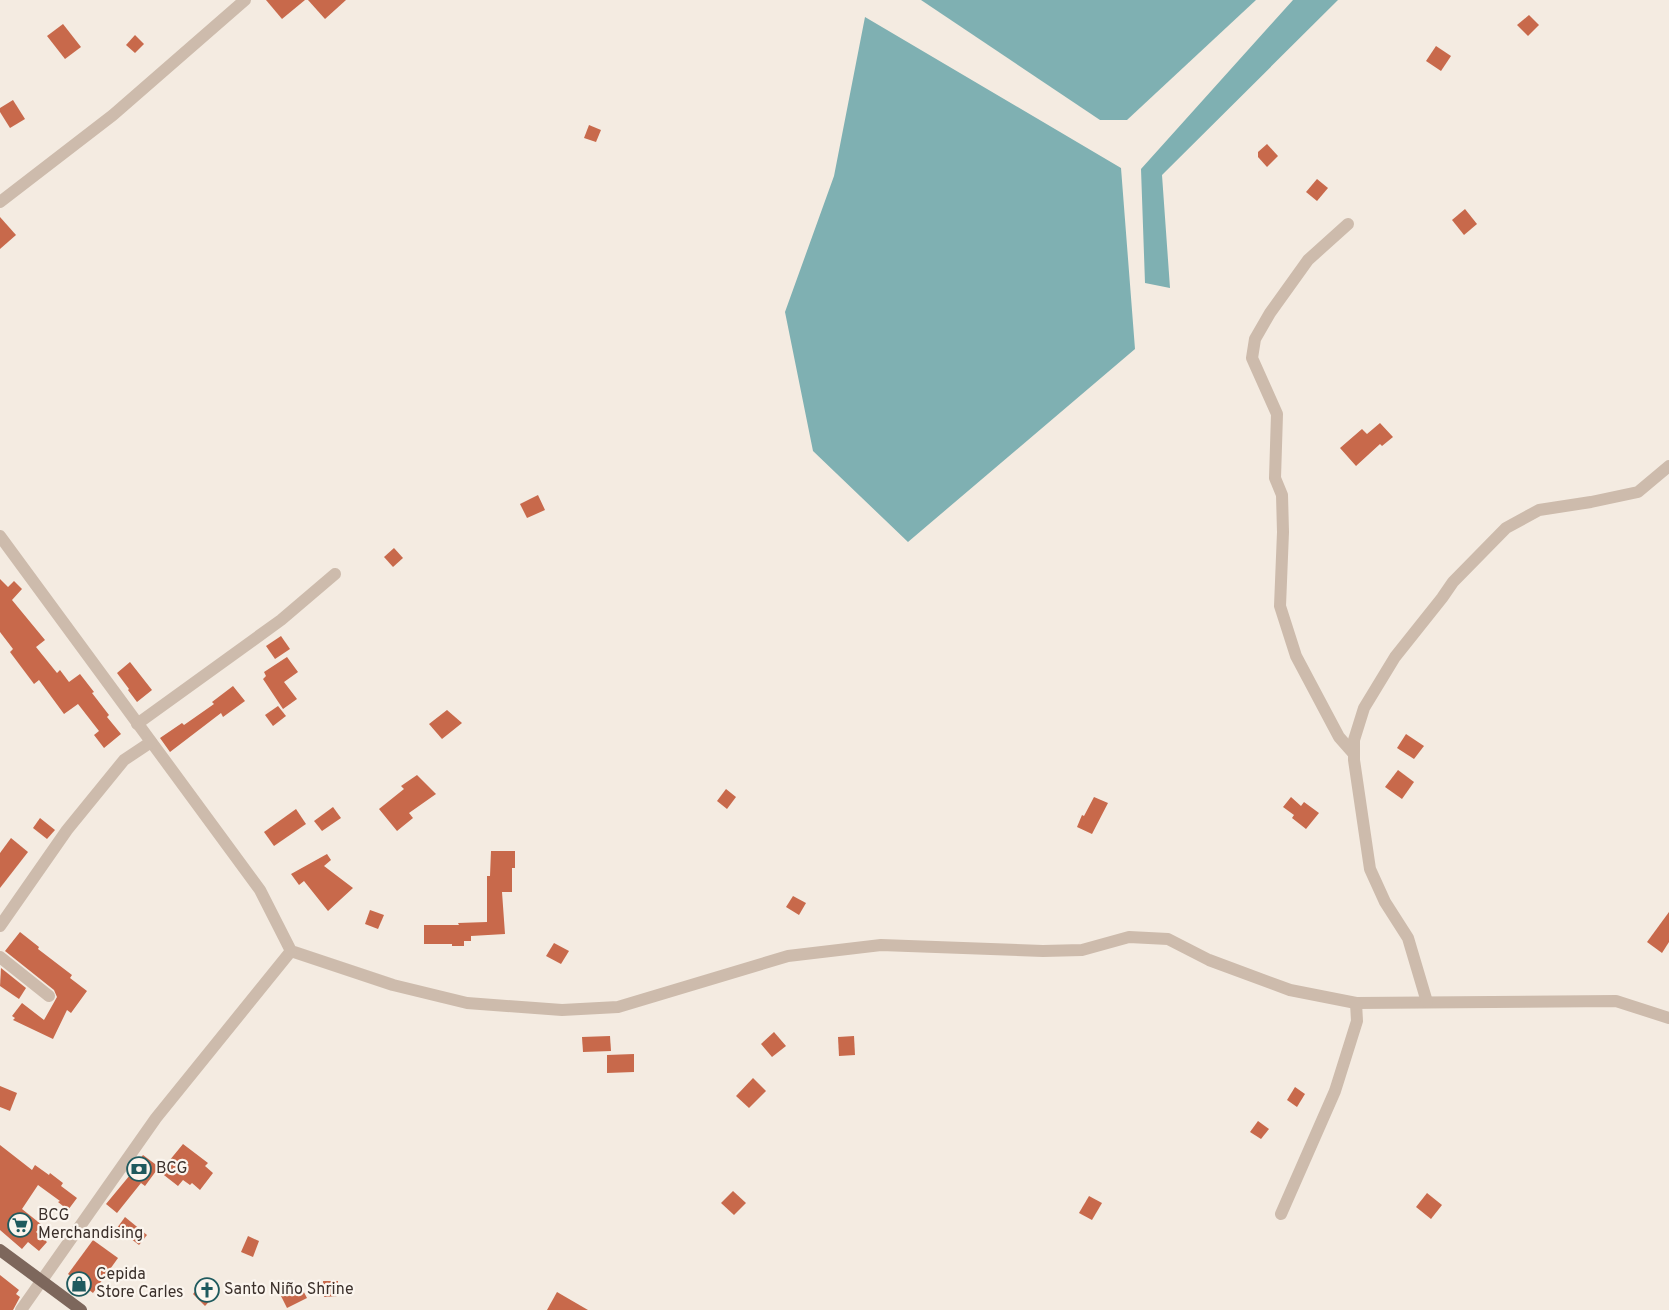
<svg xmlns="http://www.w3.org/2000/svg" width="1669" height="1310" viewBox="0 0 1669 1310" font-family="Overpass,sans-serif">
  <rect width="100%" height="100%" fill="#f4ebe1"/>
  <!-- water -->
  <g fill="#7fb0b2">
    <path d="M921 0H1256L1127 120H1100Z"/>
    <path d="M1293 0H1338L1162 175 1170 288 1145 283 1141 169Z"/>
    <path d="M865 17 1121 168 1135 349 908 542 813 451 785 312 834 176Z"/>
  </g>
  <!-- building -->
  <g fill="#c8694b">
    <path d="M266 0H305L282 19Z"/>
    <path d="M308 0H346L325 19Z"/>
    <path d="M1529 15 1539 25 1528 36 1517 25Z"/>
    <path d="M63 24 81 47 65 59 47 36Z"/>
    <path d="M135 35 144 44 135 53 126 45Z"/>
    <path d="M1436 46 1451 56 1441 71 1426 61Z"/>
    <path d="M13 100 25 119 10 128 0 112V108Z"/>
    <path d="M589 125 601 130 596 142 584 138Z"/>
    <path d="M1267 144 1278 156 1267 167 1258 157V152Z"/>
    <path d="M1317 179 1328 188 1317 201 1306 192Z"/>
    <path d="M1465 209 1477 224 1464 235 1452 220Z"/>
    <path d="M0 217 16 235 0 249Z"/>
    <path d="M1380 423 1393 437 1382 446 1380 444 1356 466 1340 448 1362 429 1367 434Z"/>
    <path d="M538 495 545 510 527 518 520 504Z"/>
    <path d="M394 548 403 558 393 567 384 557Z"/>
    <path d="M0 579 8 587 14 581 22 589 12 600 45 640 36 647 57 673 60 670 69 682 80 674 94 692 92 693 109 715 107 717 121 734 104 748 94 735 99 731 78 704 64 714 39 680 34 684 10 652 13 649 0 632Z"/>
    <path d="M281 636 290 649 275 659 266 646Z"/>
    <path d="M287 657 298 672 284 682 297 699 283 709 263 679 266 676 264 672Z"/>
    <path d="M130 662 152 690 137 702 128 690 129 689 117 673Z"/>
    <path d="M233 686 245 701 223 717 221 713 170 752 160 738 182 723 184 725 214 704 212 702Z"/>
    <path d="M278 706 286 716 273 726 265 715Z"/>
    <path d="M447 710 462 723 442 739 429 724Z"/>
    <path d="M1406 734 1424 746 1414 759 1397 748Z"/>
    <path d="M1398 770 1414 782 1402 799 1385 787Z"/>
    <path d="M417 775 436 794 409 813 413 818 397 831 379 809 404 789 401 786Z"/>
    <path d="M726 789 736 797 727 809 717 801Z"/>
    <path d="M1094 797 1108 803 1092 834 1077 827 1082 815 1084 816Z"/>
    <path d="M1291 797 1301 806 1304 802 1319 813 1306 829 1292 818 1294 815 1283 807Z"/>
    <path d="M333 807 341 818 322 831 314 821Z"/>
    <path d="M296 809 306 824 274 846 264 832Z"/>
    <path d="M40 818 55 830 47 839 33 828Z"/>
    <path d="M11 838 28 852 0 888V853Z"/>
    <path d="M491 851H515V868H512V892H502L505 934 471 936V941H464V946H452V944H424V925H459L458 923 487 922V876H490Z"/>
    <path d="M327 854 331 860 324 866 353 888 328 911 304 881 299 885 291 874Z"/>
    <path d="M793 896 806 903 799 915 786 907Z"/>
    <path d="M370 910 384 915 378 929 365 924Z"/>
    <path d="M1669 912V942L1662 953 1647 942Z"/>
    <path d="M20 932 39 947 38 949 72 975 70 978 87 991 71 1013 67 1010 53 1039 13 1020 15 1018 12 1016 22 1003 44 1020 57 997 54 990 5 951Z"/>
    <path d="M554 943 569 951 561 964 546 956Z"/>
    <path d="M1 968 26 988 19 999 0 986Z"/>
    <path d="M774 1032 786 1046 772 1057 761 1044Z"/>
    <path d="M610 1036 611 1051 583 1052 582 1037Z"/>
    <path d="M854 1036 855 1055 839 1056 838 1037Z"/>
    <path d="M634 1054V1072L607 1073V1055Z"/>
    <path d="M753 1078 766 1091 749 1108 736 1096Z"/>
    <path d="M0 1086 17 1093 10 1111 0 1107Z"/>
    <path d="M1295 1087 1305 1094 1297 1107 1287 1100Z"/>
    <path d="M1258 1121 1269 1129 1261 1139 1250 1132Z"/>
    <path d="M183 1144 208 1163 205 1166 213 1173 200 1190 192 1183 190 1185 183 1180 178 1186 160 1172Z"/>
    <path d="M0 1145 32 1170 35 1165 49 1175 50 1173 63 1183 61 1186 77 1198 68 1210 58 1202 60 1201 38 1185 22 1209 42 1225 36 1232 47 1242 39 1251 28 1242 22 1249 0 1230Z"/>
    <path d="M143 1155 159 1167 145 1186 141 1183 117 1213 106 1204 130 1175 129 1174Z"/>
    <path d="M733 1191 746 1203 734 1215 721 1203Z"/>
    <path d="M1427 1193 1442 1205 1431 1219 1416 1207Z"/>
    <path d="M1089 1196 1102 1203 1092 1220 1079 1213Z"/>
    <path d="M125 1217 147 1235 139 1245 117 1228Z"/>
    <path d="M248 1236 259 1241 253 1257 241 1252Z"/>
    <path d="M93 1240 118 1258 93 1293 68 1274Z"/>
    <path d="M0 1275 19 1290 16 1294 20 1297 13 1310H0Z"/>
    <path d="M204 1281 217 1293 205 1306 193 1294Z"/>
    <path d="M323 1281H338V1296L324 1297Z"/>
    <path d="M300 1285 307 1298 287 1308 281 1296Z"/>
    <path d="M557 1292 588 1310H547Z"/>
  </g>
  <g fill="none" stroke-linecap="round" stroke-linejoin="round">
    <!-- minor -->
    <g stroke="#cdbbac" stroke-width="12">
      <path d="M0 202 113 115 245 0"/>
      <path d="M1348 224 1308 260 1270 313 1255 339 1252 358 1277 414 1275 478 1282 495 1283 532 1280 606 1296 656 1339 737 1354 754"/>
      <path d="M0 536 260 890 291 951 393 985 467 1003 562 1010 618 1007 788 956 881 945 1043 951 1082 950 1129 937 1168 939 1209 960 1290 990 1356 1003 1616 1001 1669 1018"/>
      <path d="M137 724 281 620 335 574"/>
      <path d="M0 926 67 830 124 760 151 742"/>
      <path d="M0 957 49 996"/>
      <path d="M1427 1002 1408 938 1385 902 1370 869 1354 760V740L1364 708 1395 657 1442 598 1453 582 1506 528 1539 510 1591 502 1638 492 1669 466"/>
      <path d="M1281 1214 1335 1091 1357 1021 1356 1003"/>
      <path d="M21 1310 156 1118 291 951"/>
    </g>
    <!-- major -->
    <path stroke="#7d675c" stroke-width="12" d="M0 1250 81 1310"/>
  </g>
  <!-- icons -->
  <defs>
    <g id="bank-ring" transform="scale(1.25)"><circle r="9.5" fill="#fbf5ee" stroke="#1f5a5e" stroke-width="1.5"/><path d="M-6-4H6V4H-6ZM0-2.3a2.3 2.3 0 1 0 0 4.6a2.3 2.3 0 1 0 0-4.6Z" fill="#1f5a5e"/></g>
    <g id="supermarket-ring" transform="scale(1.25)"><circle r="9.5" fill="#fbf5ee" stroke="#1f5a5e" stroke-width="1.5"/><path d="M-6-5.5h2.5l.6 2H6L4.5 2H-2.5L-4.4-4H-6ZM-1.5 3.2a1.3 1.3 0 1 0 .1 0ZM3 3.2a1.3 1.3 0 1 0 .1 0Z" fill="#1f5a5e"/></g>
    <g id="shop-ring" transform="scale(1.25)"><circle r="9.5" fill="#fbf5ee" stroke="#1f5a5e" stroke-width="1.5"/><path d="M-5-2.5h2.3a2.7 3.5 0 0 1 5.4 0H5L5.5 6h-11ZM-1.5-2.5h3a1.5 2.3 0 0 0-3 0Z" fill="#1f5a5e"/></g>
    <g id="church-ring" transform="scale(1.25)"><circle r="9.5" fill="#fbf5ee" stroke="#1f5a5e" stroke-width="1.5"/><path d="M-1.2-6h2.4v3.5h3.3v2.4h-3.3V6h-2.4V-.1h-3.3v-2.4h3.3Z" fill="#1f5a5e"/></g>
  </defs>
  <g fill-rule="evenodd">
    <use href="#bank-ring" x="139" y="1169"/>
    <use href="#supermarket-ring" x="20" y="1225"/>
    <use href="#shop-ring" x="79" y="1284"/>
    <use href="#church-ring" x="207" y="1290"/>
  </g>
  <g text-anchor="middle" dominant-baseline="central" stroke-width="4.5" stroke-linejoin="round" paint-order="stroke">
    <!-- poi labels -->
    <g font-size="16" fill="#3b302b" stroke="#fbf5ee" text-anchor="start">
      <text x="156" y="1169">BCG</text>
      <text x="38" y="1216">BCG<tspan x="38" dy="18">Merchandising</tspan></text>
      <text x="96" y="1275">Cepida<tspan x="96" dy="18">Store Carles</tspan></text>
      <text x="224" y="1290">Santo Niño Shrine</text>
    </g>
  </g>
</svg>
